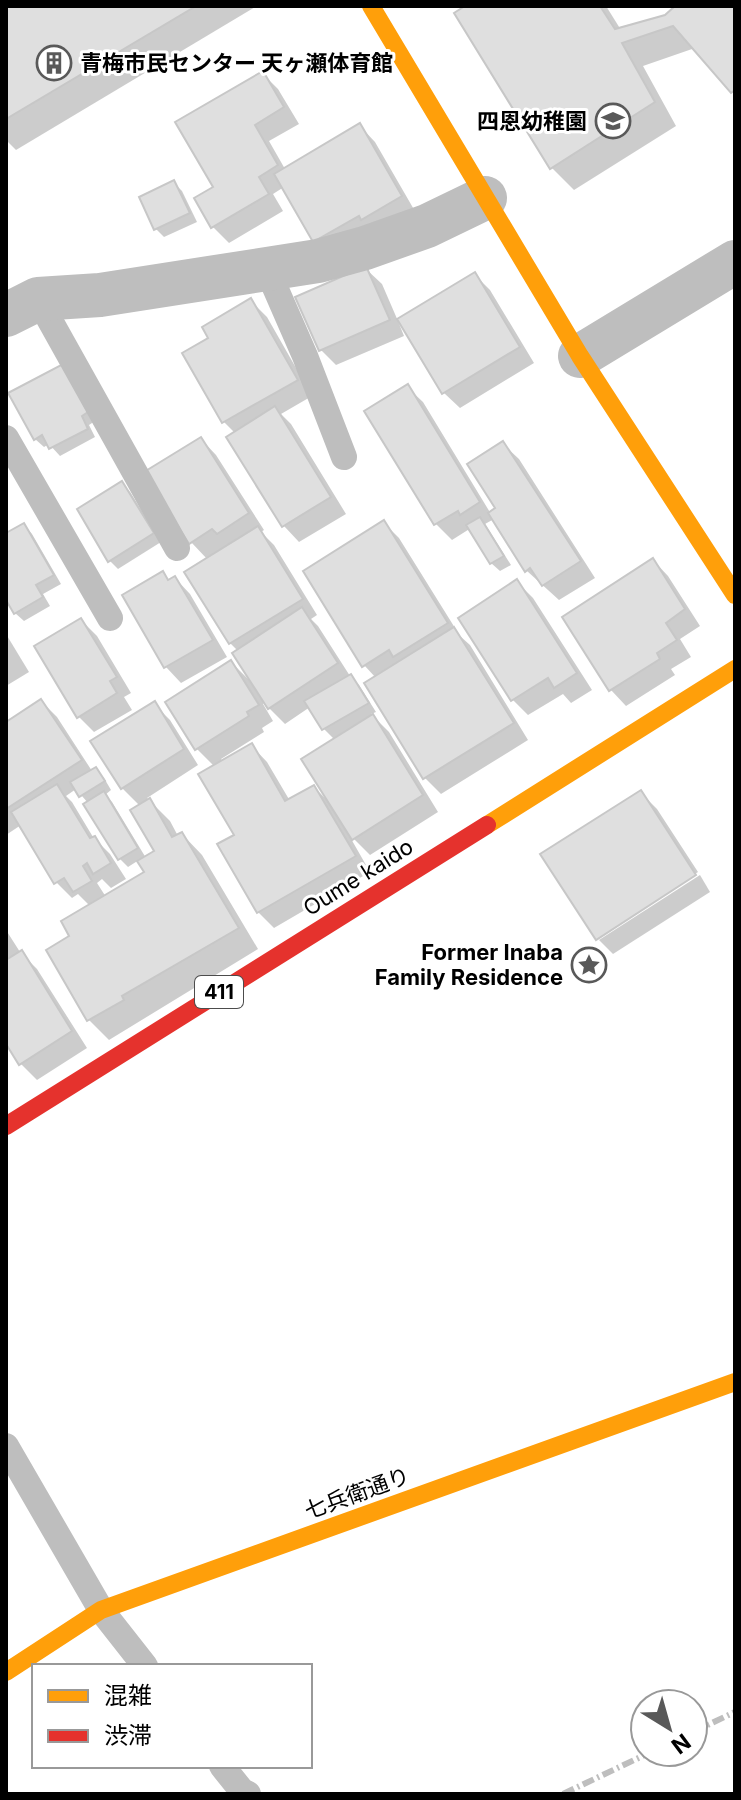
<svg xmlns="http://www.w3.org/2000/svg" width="741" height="1800" viewBox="0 0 741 1800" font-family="Inter,'Noto Sans JP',sans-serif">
  <rect width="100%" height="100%" fill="#fff"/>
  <!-- shadow -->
  <g fill="#0003" fill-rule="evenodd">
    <path d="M6 6H257L16 150 6 140Z"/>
    <path d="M469 6H606L621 30 666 17 678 6H735V95L695 48 643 66 676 126 574 190 552 168Z"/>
    <path d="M263 74 278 89 299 124 269 141 285 169 360 126 375 142 416 213 330 257 284 187 273 194 283 211 229 243 213 227 216 188Z"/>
    <path d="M174 183 182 191 197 222 164 237 156 229Z"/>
    <path d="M366 269 382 284 398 321 474 274 490 290 534 363 460 408 444 393 400 320 398 321 404 336 336 365 320 349Z"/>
    <path d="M251 301 267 317 312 396 281 414 291 424 346 514 299 542 284 526 235 433 224 422 184 354 211 339Z"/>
    <path d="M63 367 95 421 89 425 95 437 60 456 49 444 44 447 35 439Z"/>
    <path d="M407 387 423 402 491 514 498 508 503 444 519 459 595 578 559 600 527 571 494 519 485 524 511 565 500 571 491 563 471 528 452 540 436 524 367 411Z"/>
    <path d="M201 439 216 455 264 530 261 532 274 545 317 615 311 619 318 626 350 676 359 685 376 712 371 714 389 732 438 812 370 855 351 836 350 837 370 872 274 928 258 912 220 845 237 836 215 767 197 749 231 662 249 680 251 679 238 651 230 643 208 560 191 542ZM264 703 285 724 310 707 324 729 335 740 328 801 314 787 290 801 267 762 252 746 223 762 221 759 264 732 262 728 273 721 263 704Z"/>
    <path d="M122 484 130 492 161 542 118 569 109 560Z"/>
    <path d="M383 522 399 538 460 636 470 645 528 740 441 794 425 778 367 683 376 678 364 665Z"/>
    <path d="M24 525 32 534 61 584 43 594 50 606 24 621 15 613 6 596V536Z"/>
    <path d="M653 560 668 576 700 626 680 639 691 657 671 669 675 675 626 706 611 690 565 617Z"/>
    <path d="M162 574 170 581 175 578 190 594 227 657 181 683 166 667Z"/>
    <path d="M517 582 533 598 592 690 571 703 563 694 528 715 513 700Z"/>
    <path d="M81 620 97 636 131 693 124 697 132 710 94 732 78 716Z"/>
    <path d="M6 634 29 672 6 686Z"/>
    <path d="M41 701 57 717 92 771 95 769 104 778 111 790 105 795 112 802 146 858 157 851 140 806 122 788 154 704 170 720 198 765 147 798 170 821 178 836 182 834 202 855 258 949 109 1040 89 1020 48 951 72 936 90 906 78 894 72 898 56 882 21 825 6 835V724ZM76 789 88 803 86 804 120 859 128 867 139 860 146 873 106 897 97 883 102 879 111 888 126 879 110 854 93 837 72 802 66 796Z"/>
    <path d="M641 793 657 809 698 872 598 936V939L543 854Z"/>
    <path d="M700 875 710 892 613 954 599 940Z"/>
    <path d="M6 930 20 952 37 969 87 1048 37 1080 21 1064 6 1040Z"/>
  </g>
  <!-- building -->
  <g fill="#dfdfdf" stroke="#c7c7c7" stroke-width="2">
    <path d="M6 6H196L6 119Z"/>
    <path d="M465 6H600L615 29 665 15 675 6H735V90L731 93 673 26 622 43 655 102 550 169 454 13Z"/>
    <path d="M263 71 284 107 255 125 278 165 259 177 269 194 211 228 194 198 213 187 175 122Z"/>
    <path d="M360 123 402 196 361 220 359 216 313 242 274 174Z"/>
    <path d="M174 180 190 213 154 230 139 197Z"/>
    <path d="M366 266 390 320 319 351 295 297Z"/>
    <path d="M475 272 520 347 442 394 397 319Z"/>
    <path d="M251 298 298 380 222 423 182 353 208 338 202 327Z"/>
    <path d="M63 364 88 412 82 416 88 429 49 449 42 435 34 440 8 393Z"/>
    <path d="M408 384 480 502 460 515 458 511 434 525 364 411Z"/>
    <path d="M275 406 331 497 282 527 226 437Z"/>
    <path d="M201 437 249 513 217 534 212 529 189 544 144 472Z"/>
    <path d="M503 441 581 561 542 586 530 568 525 572 488 513 495 508 467 464Z"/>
    <path d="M122 481 154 533 108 562 77 509Z"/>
    <path d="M480 517 504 556 490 564 466 525Z"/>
    <path d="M384 520 448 623 393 657 389 650 362 667 303 571Z"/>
    <path d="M24 523 54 575 36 585 43 597 14 614 6 600V533Z"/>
    <path d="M258 526 303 599 229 644 184 572Z"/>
    <path d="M653 558 685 609 666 623 677 640 657 653 660 659 609 691 562 617Z"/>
    <path d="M163 571 168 580 175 576 213 640 164 668 122 595Z"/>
    <path d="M517 579 577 673 554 688 548 678 511 701 458 618Z"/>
    <path d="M302 607 338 663 268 709 232 653Z"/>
    <path d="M81 618 117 677 110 681 117 693 77 718 34 646Z"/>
    <path d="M454 627 514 723 423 779 364 683Z"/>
    <path d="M231 660 259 705 247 712 249 716 195 750 165 702Z"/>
    <path d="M351 674 369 703 322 730 304 701Z"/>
    <path d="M41 699 82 760 6 809V722Z"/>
    <path d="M155 701 184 749 121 789 90 741Z"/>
    <path d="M373 714 423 795 352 840 301 759Z"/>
    <path d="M252 743 285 801 314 785 356 856 257 913 217 844 234 835 198 774Z"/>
    <path d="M96 767 105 781 79 797 70 782Z"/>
    <path d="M57 784 90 838 95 836 111 863 93 874 87 863 83 866 92 881 73 892 64 878 54 884 11 812Z"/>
    <path d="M641 790 696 875 596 940 540 854Z"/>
    <path d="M104 791 138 848 118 860 83 804Z"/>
    <path d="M150 798 172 837 182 832 239 928 122 996 124 1000 87 1021 46 950 69 936 61 921 144 872 137 861 154 851 130 810Z"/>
    <path d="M22 950 72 1031 19 1065 6 1044V960Z"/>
  </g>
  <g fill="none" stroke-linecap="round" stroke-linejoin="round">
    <!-- lane -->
    <g stroke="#bebebe" stroke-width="26">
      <path d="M267 269 305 356 344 457"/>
      <path d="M38 299 177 548"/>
      <path d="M6 438 110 618"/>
      <path d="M6 1446 101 1610 145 1666"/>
      <path d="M222 1766 242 1791 248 1794"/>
    </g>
    <!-- street -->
    <g stroke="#bebebe" stroke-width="44">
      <path d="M6 315 38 299 100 295 318 261 365 248 427 226 485 198"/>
      <path d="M580 356 735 262"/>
    </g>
    <!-- slow -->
    <g stroke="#ff9f0a" stroke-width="18">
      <path d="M371 6 580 356 735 595"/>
      <path d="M487 825 735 669"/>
      <path d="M6 1672 101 1610 735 1382"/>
    </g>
    <!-- jam -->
    <path stroke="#e5322d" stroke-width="18" d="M6 1126 487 825"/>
    <!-- rail -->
    <g stroke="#bebebe" stroke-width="6" stroke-dasharray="12 4 2 4" stroke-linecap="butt">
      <path d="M693 1732 735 1712"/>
      <path d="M563 1794 651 1752"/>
    </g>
  </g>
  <!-- icons -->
  <defs>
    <g id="building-ring" transform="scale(1.8)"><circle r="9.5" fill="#fff" stroke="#595959" stroke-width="1.5"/><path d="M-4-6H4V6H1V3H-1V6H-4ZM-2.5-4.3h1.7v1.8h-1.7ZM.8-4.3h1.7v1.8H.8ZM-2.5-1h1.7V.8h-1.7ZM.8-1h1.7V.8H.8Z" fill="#595959"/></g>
    <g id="school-ring" transform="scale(1.8)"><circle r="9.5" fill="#fff" stroke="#595959" stroke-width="1.5"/><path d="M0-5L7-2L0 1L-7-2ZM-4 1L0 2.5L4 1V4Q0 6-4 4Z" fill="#595959"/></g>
    <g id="sight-ring" transform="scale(1.8)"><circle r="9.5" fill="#fff" stroke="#595959" stroke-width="1.5"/><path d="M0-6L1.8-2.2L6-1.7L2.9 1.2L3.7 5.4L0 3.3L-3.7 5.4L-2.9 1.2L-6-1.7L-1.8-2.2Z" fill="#595959"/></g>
  </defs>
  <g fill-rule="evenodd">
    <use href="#building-ring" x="54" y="63"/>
    <use href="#school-ring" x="613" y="121"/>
    <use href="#sight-ring" x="589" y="965"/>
  </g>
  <g text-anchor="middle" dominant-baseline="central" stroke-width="6" stroke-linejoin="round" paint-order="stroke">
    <!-- shield labels -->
    <rect fill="#fff" stroke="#4c4c4c" stroke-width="2" x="195" y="976" width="48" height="32" rx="6"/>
    <g font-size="20" font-weight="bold" fill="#000">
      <text x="219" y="992">411</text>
    </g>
    <!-- poi labels -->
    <g font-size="22" font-weight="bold" fill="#000" stroke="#fff" text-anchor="end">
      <text x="80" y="63" text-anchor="start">青梅市民センター 天ヶ瀬体育館</text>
      <text x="587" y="121">四恩幼稚園</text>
      <text x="563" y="952">Former Inaba<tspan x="563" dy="25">Family Residence</tspan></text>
    </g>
    <!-- street labels -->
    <g font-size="22" fill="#000" stroke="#fff">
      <text transform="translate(358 877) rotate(-32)">Oume kaido</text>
      <text transform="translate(357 1493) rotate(-20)">七兵衛通り</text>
    </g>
  </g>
  <!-- border -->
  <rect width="741" height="1800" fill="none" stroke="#000000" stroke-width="16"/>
  <!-- legend -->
  <rect x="32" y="1664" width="280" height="104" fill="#ffffff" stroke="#999999" stroke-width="2"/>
  <rect x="48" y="1690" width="40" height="12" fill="#ff9f0a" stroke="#999999" stroke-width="2"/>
  <text x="104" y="1704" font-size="24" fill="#000000">混雑</text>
  <rect x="48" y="1730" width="40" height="12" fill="#e5322d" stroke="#999999" stroke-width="2"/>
  <text x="104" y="1744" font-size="24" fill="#000000">渋滞</text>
  <!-- north arrow -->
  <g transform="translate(669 1728) rotate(143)"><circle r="38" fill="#ffffff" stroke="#999999" stroke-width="2"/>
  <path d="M0-6L14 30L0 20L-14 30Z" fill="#595959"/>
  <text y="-12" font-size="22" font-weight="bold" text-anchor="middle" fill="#000000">N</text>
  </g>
</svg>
